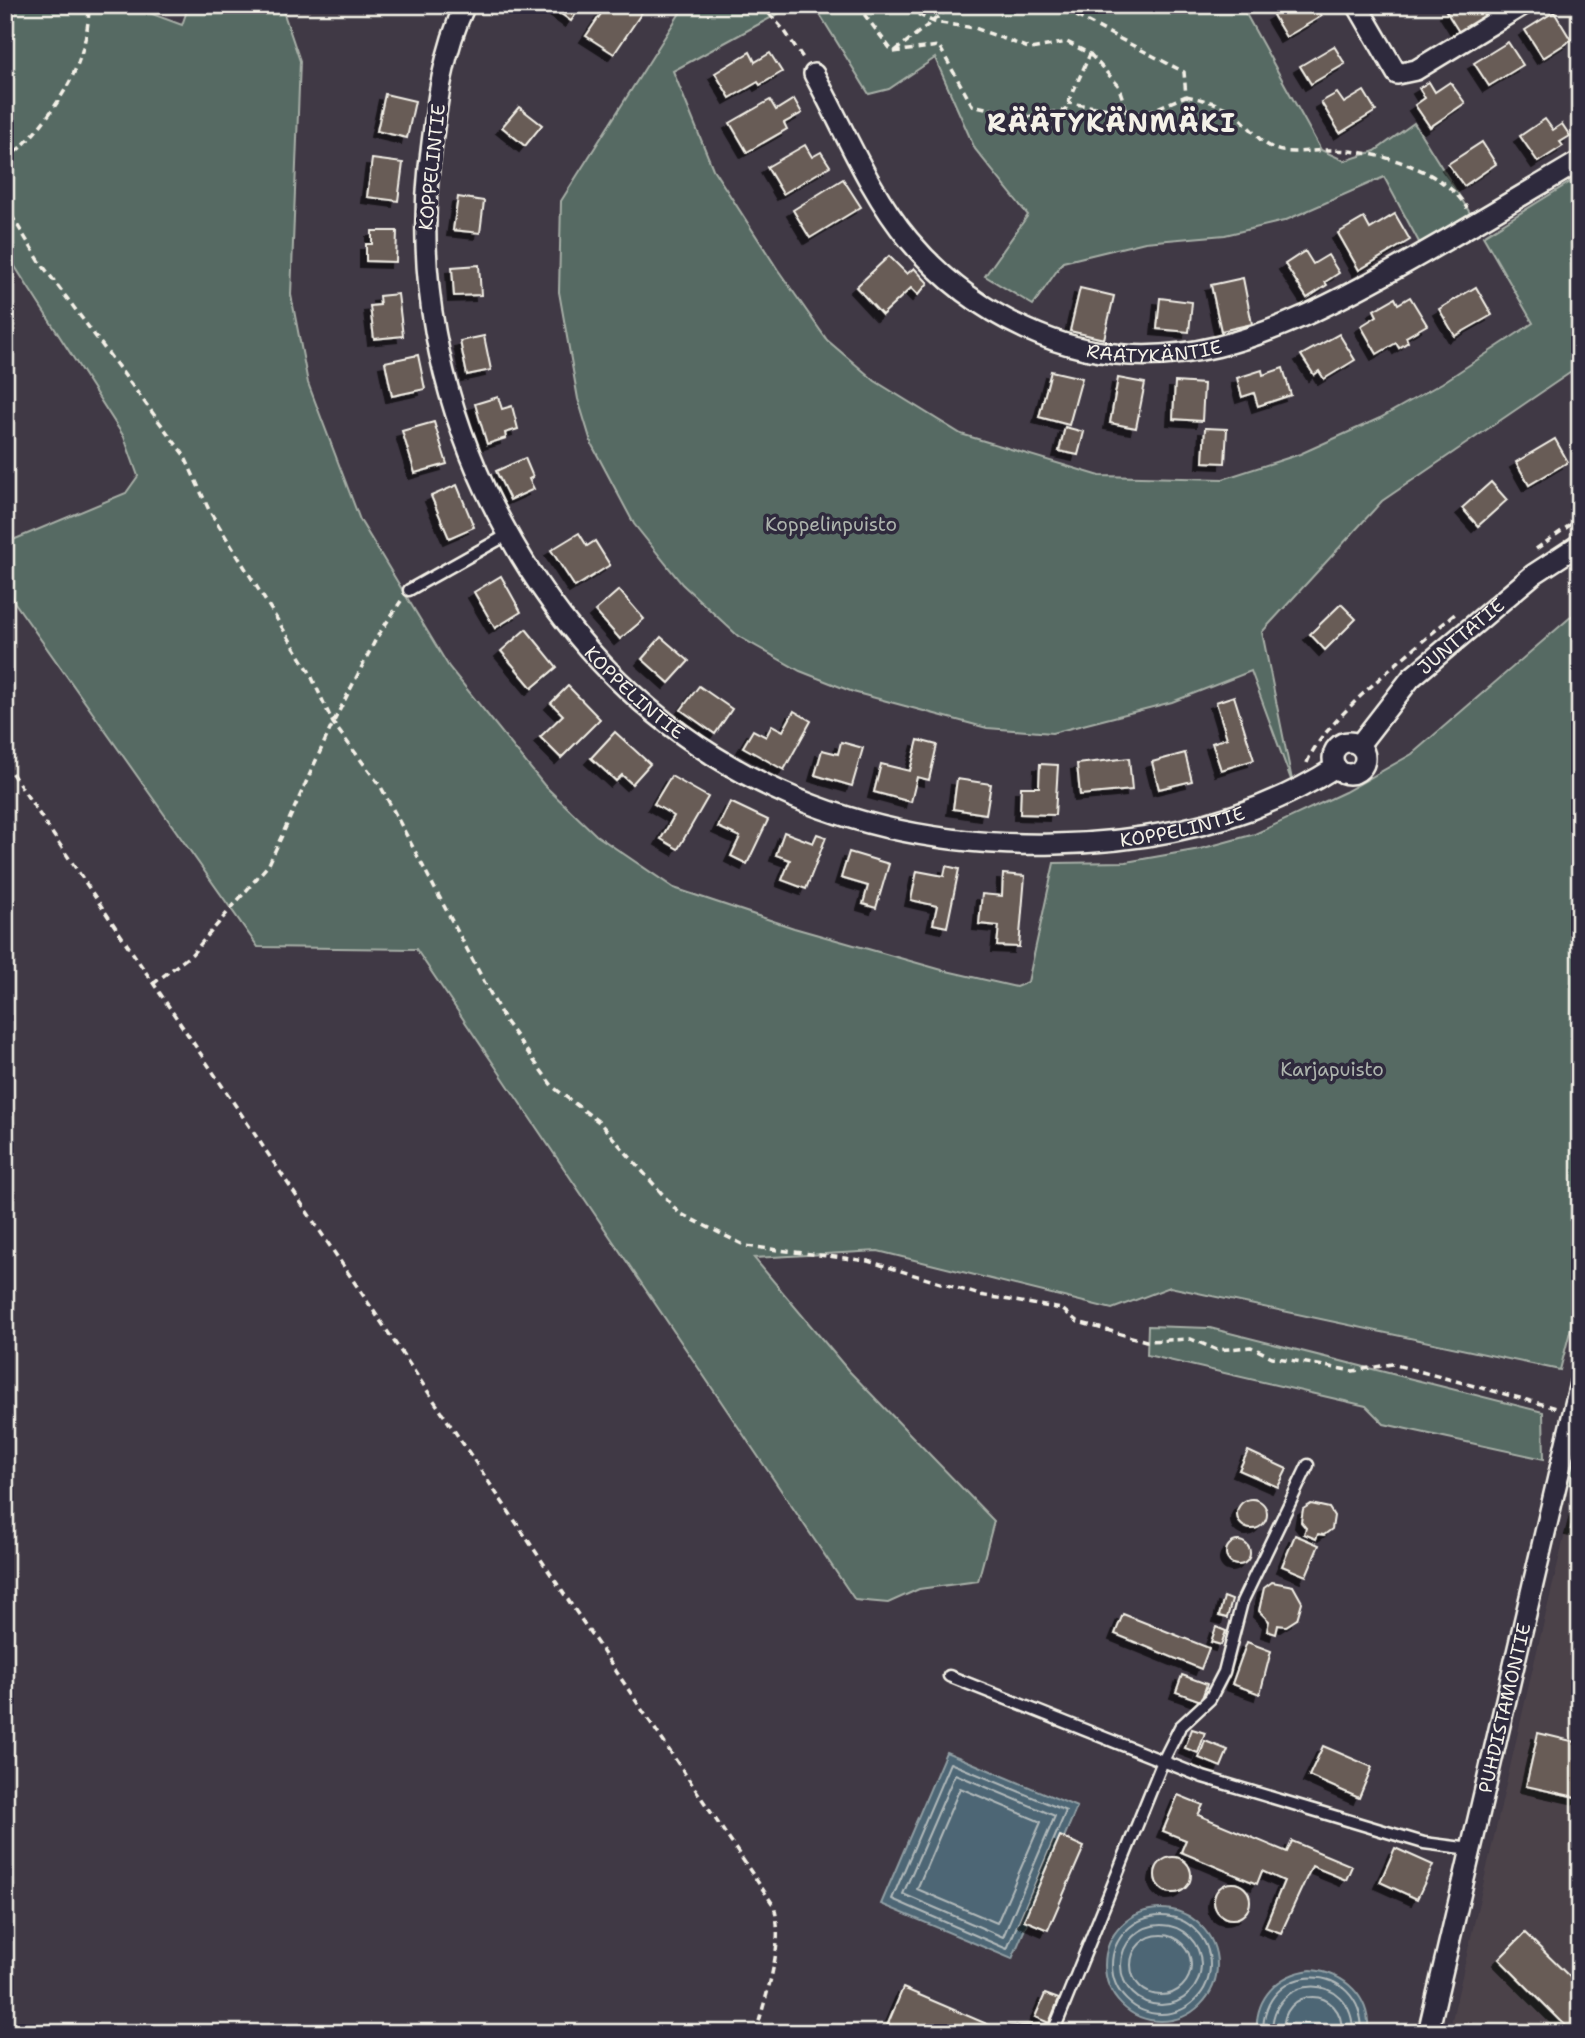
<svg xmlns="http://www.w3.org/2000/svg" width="1585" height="2038" viewBox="0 0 1585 2038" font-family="'Shantell Sans',sans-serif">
  <defs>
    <filter id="shadow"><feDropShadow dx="-6" dy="6" stdDeviation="0" flood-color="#0009"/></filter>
  </defs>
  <rect width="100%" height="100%" fill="#403945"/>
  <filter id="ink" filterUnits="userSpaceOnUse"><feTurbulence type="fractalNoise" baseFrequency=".0143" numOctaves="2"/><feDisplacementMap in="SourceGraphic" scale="14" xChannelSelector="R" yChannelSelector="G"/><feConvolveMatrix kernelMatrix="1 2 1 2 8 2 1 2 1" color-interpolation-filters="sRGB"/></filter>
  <g filter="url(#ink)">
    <!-- built -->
    <path fill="#4c434a" d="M1580 1471V2033H1449L1531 1676Z"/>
    <!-- green -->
    <g fill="#576a64" stroke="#a6aea6" stroke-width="2">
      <path d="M5 5H128L182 25 189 5H281L300 61 291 295 308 383 360 520 449 667 544 785 596 835 674 888 794 928 942 970 1016 987 1028 982 1054 863 1126 862 1200 849 1255 834 1345 792 1412 754 1580 609V1293L1560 1370 1170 1287 1112 1309 878 1251 754 1258 848 1370 994 1521 978 1581 919 1589 888 1603 855 1600 416 949 258 947 15 603 5 576 8 542 126 493 138 476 124 437 5 251Z"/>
      <path d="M685 5H794L673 71 713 169 778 270 827 340 875 381 961 434 1100 476 1223 479 1300 454 1380 418 1442 383 1533 323 1483 236 1580 176V366L1382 501 1262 632 1293 785 1251 671 1172 702 1052 733 987 728 853 692 800 671 738 636 682 584 634 524 592 445 578 399 559 292 561 201Z"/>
      <path d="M814 5H1241L1321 150 1345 161 1375 151 1414 123 1470 213 1420 244 1384 177 1284 221 1225 235 1145 242 1063 262 1033 305 985 276 1028 215 975 149 935 58 889 89 869 94Z"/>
      <path d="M1148 1326 1210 1328 1543 1412 1544 1459 1384 1424 1366 1406 1147 1355Z"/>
      <path d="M1580 1442V1491L1568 1483 1572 1453Z"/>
    </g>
    <!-- water -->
    <g fill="#4d6675" stroke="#909ea3" stroke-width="2">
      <path d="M946 1752 1077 1807 1012 1959 881 1904Z"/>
      <circle cx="1161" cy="1965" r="56"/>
      <path d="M1311 1970C1345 1973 1371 1997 1368 2033H1257C1254 1998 1278 1974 1311 1970Z"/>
    </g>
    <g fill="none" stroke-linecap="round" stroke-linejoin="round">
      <!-- shore -->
      <g stroke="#b1b9ba" stroke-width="2">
        <path d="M950 1763 1066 1811 1007 1949 892 1899Z"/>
        <path d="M955 1774 1055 1816 1003 1937 903 1894Z"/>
        <path d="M960 1788 1041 1822 997 1923 917 1889Z"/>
        <circle cx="1161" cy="1965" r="49"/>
        <circle cx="1161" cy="1965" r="40"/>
        <circle cx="1161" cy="1965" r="30"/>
        <path d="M1263 2033C1262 1959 1363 1959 1362 2033"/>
        <path d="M1272 2033C1271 1971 1354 1971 1353 2033"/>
        <path d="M1283 2033C1281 1985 1344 1985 1342 2033"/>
      </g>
    </g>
    <!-- building -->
    <g fill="#685b57" stroke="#f4f1e8" stroke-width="2" filter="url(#shadow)">
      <path d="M549 5H582L571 21Z"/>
      <path d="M607 5H647L614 54 586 36Z"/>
      <path d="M1290 5H1315L1322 16 1286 37 1273 15Z"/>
      <path d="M1456 5H1496L1498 9 1459 32 1446 11Z"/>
      <path d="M1554 12 1571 40 1543 58 1525 30Z"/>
      <path d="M1508 42 1523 65 1489 86 1474 63Z"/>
      <path d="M1334 46 1345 64 1311 84 1300 66Z"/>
      <path d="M750 52 755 62 770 53 782 72 760 85 758 82 730 98 715 73Z"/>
      <path d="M1429 82 1435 92 1450 82 1465 103 1430 127 1415 105 1425 98 1419 88Z"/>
      <path d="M1364 91 1376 111 1340 133 1321 102 1337 93 1344 103Z"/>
      <path d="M385 94 415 101 407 138 377 131Z"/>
      <path d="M794 99 802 113 784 123 787 129 747 152 730 123 770 100 776 110Z"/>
      <path d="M519 107 542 125 525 146 502 127Z"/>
      <path d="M1545 119 1553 130 1562 124 1570 136 1560 142 1563 146 1538 162 1520 136Z"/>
      <path d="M1482 142 1496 164 1464 186 1448 164Z"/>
      <path d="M805 145 812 157 821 152 830 166 783 194 767 167Z"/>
      <path d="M372 159 403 163 398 201 367 197Z"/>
      <path d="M843 179 861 207 810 238 793 210Z"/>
      <path d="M458 197 484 201 480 233 453 230Z"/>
      <path d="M1395 214 1410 240 1359 270 1338 233 1364 218 1370 229Z"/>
      <path d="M372 231H397L396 262 366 261V244H372Z"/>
      <path d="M1305 251 1313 264 1328 255 1339 273 1325 282 1327 285 1307 298 1285 264Z"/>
      <path d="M889 256 907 274 914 268 928 283 918 295 911 288 882 315 856 287Z"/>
      <path d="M479 265 481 295 454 296 452 267Z"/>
      <path d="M1243 278 1252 324 1221 331 1211 285Z"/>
      <path d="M1476 287 1492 315 1455 336 1439 309Z"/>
      <path d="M1080 288 1114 296 1104 339 1070 331Z"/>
      <path d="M398 294 403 336 374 339 370 306 380 305 379 296Z"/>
      <path d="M1410 297 1427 325 1406 337 1408 342 1399 348 1396 343 1377 354 1361 326 1377 316 1374 310 1395 298 1398 304Z"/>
      <path d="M1160 298 1192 302 1189 332 1157 329Z"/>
      <path d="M1339 334 1355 360 1324 379 1319 371 1314 375 1301 355Z"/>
      <path d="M484 336 491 370 467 375 460 341Z"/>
      <path d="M418 355 425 389 392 396 385 362Z"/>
      <path d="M1283 368 1291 395 1258 406 1254 393 1242 397 1237 378 1262 370 1263 375Z"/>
      <path d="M1051 371 1082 378 1069 425 1039 417Z"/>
      <path d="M1118 378 1145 383 1136 428 1110 423Z"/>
      <path d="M1175 382 1204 384 1202 421 1173 419Z"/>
      <path d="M498 397 502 409 512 406 518 429 505 433 506 438 487 444 475 404Z"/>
      <path d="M434 422 447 464 415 473 402 431Z"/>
      <path d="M1065 427 1084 432 1078 455 1059 451Z"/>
      <path d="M1205 428 1227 429 1225 463 1203 462Z"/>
      <path d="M1555 439 1568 462 1529 485 1516 462Z"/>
      <path d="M525 458 533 477 529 479 534 489 510 500 496 471Z"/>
      <path d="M1491 482 1507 500 1478 526 1462 508Z"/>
      <path d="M457 485 474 527 449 538 431 496Z"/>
      <path d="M579 533 587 546 595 541 610 565 575 587 551 550Z"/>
      <path d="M501 576 521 612 495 628 474 592Z"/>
      <path d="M619 590 644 619 620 639 595 611Z"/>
      <path d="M1341 604 1356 619 1325 650 1310 634Z"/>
      <path d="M526 629 557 667 532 688 501 651Z"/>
      <path d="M661 637 689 661 669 683 642 659Z"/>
      <path d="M568 686 600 719 561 758 540 737 563 715 551 703Z"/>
      <path d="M699 686 732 709 715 734 681 710Z"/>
      <path d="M1234 696 1254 760 1221 770 1212 743 1227 738 1216 702Z"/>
      <path d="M794 711 811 721 784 770 743 747 753 730 766 737 772 725 783 731Z"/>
      <path d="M615 732 650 764 632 784 622 775 616 781 591 758Z"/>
      <path d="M918 740 937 745 929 780 917 777 911 802 874 792 881 764 910 771Z"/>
      <path d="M841 742 863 748 852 786 815 775 822 750 838 754Z"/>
      <path d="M1185 753 1192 781 1159 789 1152 762Z"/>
      <path d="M1129 758 1132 790 1080 795 1077 764Z"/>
      <path d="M1040 764 1058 765 1055 815 1020 814 1021 787H1039Z"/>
      <path d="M671 776 708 797 678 849 661 839 674 816 654 804Z"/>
      <path d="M957 779 991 784 986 814 953 809Z"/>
      <path d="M730 802 768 820 747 864 731 856 740 837 718 827Z"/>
      <path d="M784 832 813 843 817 834 826 837 806 889 782 880 790 860 776 855Z"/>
      <path d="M849 852 889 864 876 908 863 904 868 886 841 878Z"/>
      <path d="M946 866 959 869 947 927 933 924 937 906 911 900 917 871 944 876Z"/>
      <path d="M1003 874 1025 876 1019 947 997 946 999 926 979 924 982 894 1002 896Z"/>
      <path d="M1248 1451 1287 1469 1278 1487 1239 1470Z"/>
      <path d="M1579 1498H1580V1531L1571 1529Z"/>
      <circle cx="1252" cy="1514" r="15"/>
      <path d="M1311 1504 1329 1508 1334 1516 1332 1529 1324 1535 1318 1534 1316 1539 1304 1534 1306 1528 1301 1522 1303 1509Z"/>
      <path d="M1295 1535 1319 1545 1306 1576 1282 1566Z"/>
      <circle cx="1238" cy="1553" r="12"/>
      <path d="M1272 1582 1293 1586 1302 1602 1297 1619 1286 1626 1278 1625 1276 1634 1267 1631 1269 1621 1259 1611 1264 1588Z"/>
      <path d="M1224 1597 1232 1600 1227 1618 1219 1616Z"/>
      <path d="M1123 1614 1209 1648 1201 1669 1115 1634Z"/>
      <path d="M1216 1627 1226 1631 1221 1645 1211 1642Z"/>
      <path d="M1247 1642 1271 1651 1260 1694 1232 1684Z"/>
      <path d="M1182 1675 1207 1684 1201 1701 1176 1692Z"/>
      <path d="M1192 1729 1205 1733 1198 1753 1185 1748Z"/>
      <path d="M1538 1733 1580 1743V1798L1526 1786Z"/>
      <path d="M1205 1741 1228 1750 1221 1767 1199 1758Z"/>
      <path d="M1323 1746 1372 1767 1359 1798 1309 1776Z"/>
      <path d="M1178 1795 1203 1805 1198 1815 1287 1852 1292 1841 1352 1866 1346 1880 1312 1866 1281 1933 1265 1927 1284 1881 1262 1871 1257 1884 1181 1852 1186 1840 1163 1831Z"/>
      <path d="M1060 1836 1084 1847 1048 1930 1024 1920Z"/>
      <path d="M1395 1848 1433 1865 1417 1899 1380 1882Z"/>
      <circle cx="1173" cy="1875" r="18"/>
      <circle cx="1232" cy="1901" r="18"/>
      <path d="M1525 1933 1580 1987V2033H1573L1499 1959Z"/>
      <path d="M903 1988 994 2027 992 2033H902L887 2026Z"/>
      <path d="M1045 1994 1059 1999 1049 2023 1035 2017Z"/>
    </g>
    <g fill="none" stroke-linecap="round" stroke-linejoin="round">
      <!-- lane casing -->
      <g stroke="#f4f1e8" stroke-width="15">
        <g id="lane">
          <path d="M409 590 507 535"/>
          <path d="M949 1676 1203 1777 1424 1843 1471 1849"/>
          <path d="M1054 2030 1163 1761 1180 1727 1210 1699 1224 1672 1242 1602 1308 1465"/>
          <path d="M1010 2033 1054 2030 1069 2033"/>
        </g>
      </g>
      <!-- street casing -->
      <g stroke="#f4f1e8" stroke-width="24">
        <g id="street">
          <path id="s1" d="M465 5C441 56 436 112 429 167 417 278 439 390 486 491 596 723 798 850 1055 844 1153 842 1252 821 1336 767"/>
          <path d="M1357 5 1397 74 1416 70 1523 5"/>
          <path id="s2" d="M814 74C844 129 869 192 909 240 941 278 982 309 1026 329 1161 391 1278 334 1397 268 1458 234 1519 197 1580 161"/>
          <circle cx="1349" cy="758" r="16"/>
          <path id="s3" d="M1359 745 1411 678 1534 574 1580 544"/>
          <path id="s4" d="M1428 2033 1580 1383"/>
        </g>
      </g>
      <!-- path -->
      <g stroke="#f4f1e8" stroke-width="3.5" stroke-dasharray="7 5" stroke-linecap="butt">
        <path d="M761 5 784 30 805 61"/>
        <path d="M857 5 893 52 939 46 972 105 1026 117 1065 110 1090 54 1067 42 1031 49 975 28 934 22 898 5"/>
        <path d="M1055 5 1184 72 1186 96 1143 114 1068 103"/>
        <path d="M895 51 953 5"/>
        <path d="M1090 54 1118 85 1126 109"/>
        <path d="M1186 96C1204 100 1225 104 1240 118 1252 129 1259 142 1275 149 1289 155 1313 150 1329 150 1373 150 1442 167 1467 208"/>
        <path d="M5 158C26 150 61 100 71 79 82 57 89 30 89 5"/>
        <path d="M5 205 40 262 184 455 209 510 308 669 333 723 381 787 505 1021 553 1087 599 1122 679 1213 746 1246 868 1261 980 1295 1062 1309 1078 1322 1146 1341 1191 1339 1217 1350 1251 1347 1272 1357 1353 1371 1392 1364 1557 1408"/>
        <path d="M1536 549 1580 518"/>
        <path d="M5 763 774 1906C785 1946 766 1993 756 2033"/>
        <path d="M1307 763C1320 723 1421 643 1456 613"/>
        <path d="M153 984 192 954 269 864 333 723 377 637 401 601"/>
      </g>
      <!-- lane -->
      <use href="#lane" stroke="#2f2a3d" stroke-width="10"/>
      <!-- street -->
      <use href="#street" stroke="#2f2a3d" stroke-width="19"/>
    </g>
  </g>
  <g text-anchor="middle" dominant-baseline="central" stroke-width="7" stroke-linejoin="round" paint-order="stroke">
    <!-- street labels -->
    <g font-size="19" fill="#f4f1e8" stroke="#2f2a3d">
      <text transform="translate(432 167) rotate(-84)">KOPPELINTIE</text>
      <text stroke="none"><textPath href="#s2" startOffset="472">RÄÄTYKÄNTIE</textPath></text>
      <text stroke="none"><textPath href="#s3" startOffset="150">JUNTTATIE</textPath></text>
      <text stroke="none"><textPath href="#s1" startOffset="752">KOPPELINTIE</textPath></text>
      <text stroke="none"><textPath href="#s1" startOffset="1340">KOPPELINTIE</textPath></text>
      <text stroke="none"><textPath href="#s4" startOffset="334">PUHDISTAMONTIE</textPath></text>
    </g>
    <!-- park labels -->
    <g font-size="19" fill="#adb4ad" stroke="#2f2a3d">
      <text x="831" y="524">Koppelinpuisto</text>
      <text x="1332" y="1069">Karjapuisto</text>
    </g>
    <!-- district labels -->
    <g font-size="26" font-weight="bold" letter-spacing="2" fill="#f4f1e8" stroke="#2f2a3d">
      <text x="1112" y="122">RÄÄTYKÄNMÄKI</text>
    </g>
  </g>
  <!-- margin -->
  <rect width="1585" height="2038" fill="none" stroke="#2f2a3d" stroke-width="28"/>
  <rect x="14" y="14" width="1557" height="2010" fill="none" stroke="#f4f1e8" stroke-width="2.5" filter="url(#ink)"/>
</svg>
